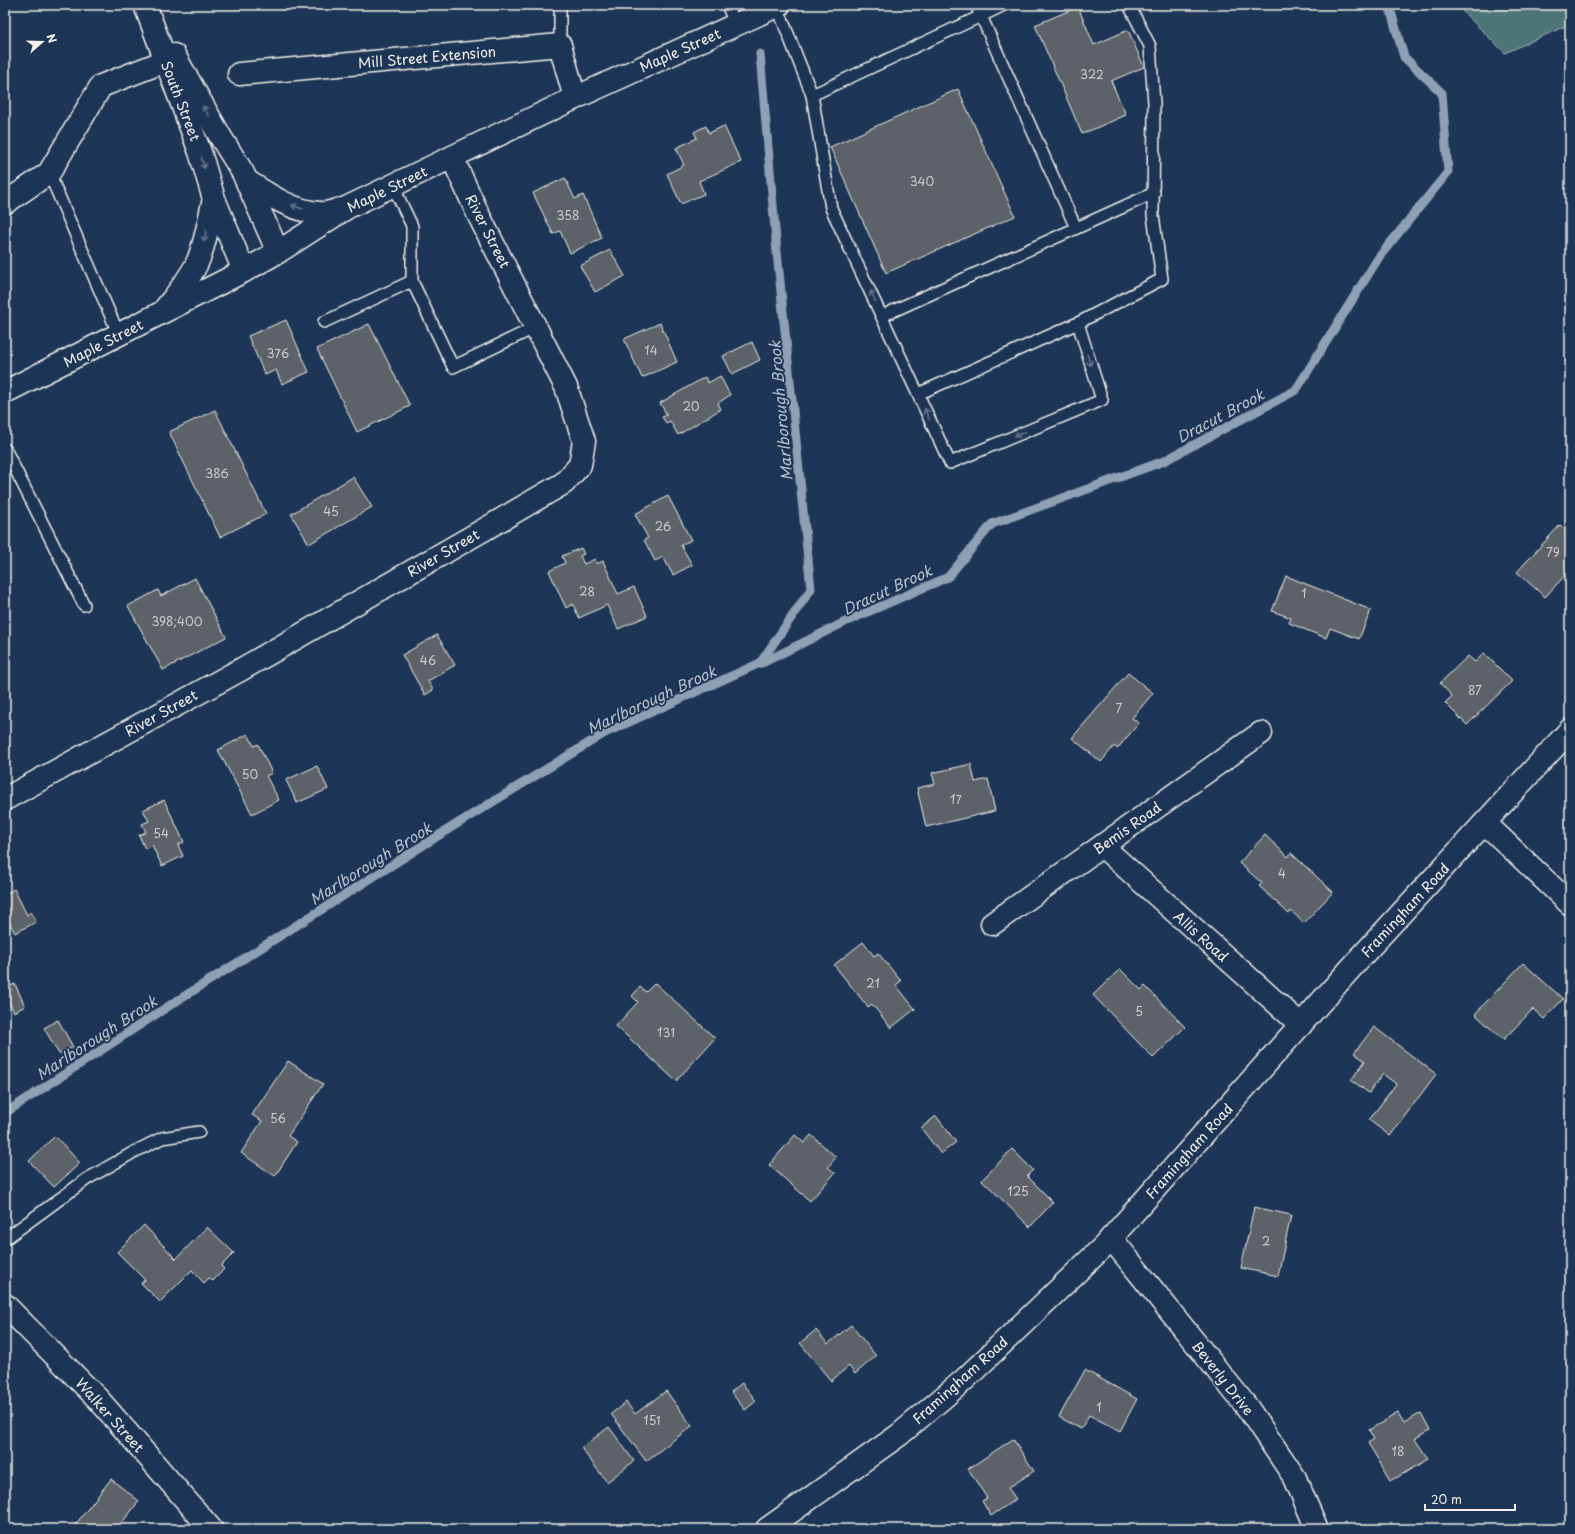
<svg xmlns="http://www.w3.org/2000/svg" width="1575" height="1534" viewBox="0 0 1575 1534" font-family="'Playpen Sans',sans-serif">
  <rect width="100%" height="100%" fill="#1d3557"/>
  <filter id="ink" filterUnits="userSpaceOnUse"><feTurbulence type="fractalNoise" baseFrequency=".025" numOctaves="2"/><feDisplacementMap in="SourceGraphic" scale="8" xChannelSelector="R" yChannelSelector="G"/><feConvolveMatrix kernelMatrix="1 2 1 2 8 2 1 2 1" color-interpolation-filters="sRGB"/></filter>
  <g filter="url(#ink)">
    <!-- green -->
    <path fill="#4e7578" stroke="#a1b3b0" d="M1456 5H1570V24L1505 53Z"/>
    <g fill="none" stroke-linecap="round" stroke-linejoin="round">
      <!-- stream -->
      <g stroke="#8ea1b4" stroke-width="9">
        <path d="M762 663 845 622 948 577 992 524 1164 461 1296 390 1379 257 1448 172 1442 93 1404 57 1389 5"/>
        <path d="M5 1113 161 1011 460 822 605 733 760 663 811 589 777 252 760 54"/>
      </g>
    </g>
    <!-- building -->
    <g fill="#5b6267" stroke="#f4f1e8">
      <path d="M1078 7 1094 45 1128 30 1144 67 1111 81 1126 115 1082 134 1035 25Z"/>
      <path d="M958 89 1015 216 886 273 830 147Z"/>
      <path d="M706 126 709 133 724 126 741 162 699 181 704 194 681 204 667 174 684 165 676 148 697 138 694 132Z"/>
      <path d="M565 178 575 199 583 195 602 238 570 253 560 231 553 234 533 193Z"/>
      <path d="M610 250 625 276 595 292 580 266Z"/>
      <path d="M286 320 309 372 282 384 276 370 265 375 248 336Z"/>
      <path d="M660 323 677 362 642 378 624 339Z"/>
      <path d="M369 324 410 406 357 432 317 349Z"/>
      <path d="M752 342 760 360 732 374 723 356Z"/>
      <path d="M720 376 730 395 718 403 721 409 678 435 670 421 666 423 662 417 667 415 660 403 705 377 708 383Z"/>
      <path d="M215 410 266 514 220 537 169 432Z"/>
      <path d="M353 477 372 507 309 544 291 514Z"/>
      <path d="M668 496 691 540 681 545 692 565 673 575 663 557 655 561 644 540 648 538 635 514Z"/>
      <path d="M1560 525 1570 534V570L1545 597 1517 572Z"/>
      <path d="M581 548 584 554 580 556 584 564 595 559 597 564 603 561 618 594 634 587 647 616 618 629 607 605 579 618 573 604 566 608 549 571 565 563 562 556Z"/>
      <path d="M1286 576 1371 610 1359 639 1330 628 1326 638 1289 623 1291 618 1272 611Z"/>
      <path d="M195 578 226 637 163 670 128 606 158 590 161 596Z"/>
      <path d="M437 635 455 665 428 681 433 690 425 695 402 655Z"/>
      <path d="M1484 653 1512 681 1467 725 1445 703 1452 696 1440 683 1468 656 1475 662Z"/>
      <path d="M1128 673 1153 693 1132 718 1139 723 1117 749 1114 746 1101 762 1072 738Z"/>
      <path d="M248 734 254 746 258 744 272 773 266 776 279 800 252 814 218 750Z"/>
      <path d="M971 764 975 782 988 779 995 811 926 827 917 788 935 784 932 773Z"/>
      <path d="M317 766 328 789 297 803 286 780Z"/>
      <path d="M164 800 184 842 178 845 183 856 162 866 152 845 145 849 139 835 146 832 142 824 149 821 143 810Z"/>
      <path d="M1265 835 1288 857 1291 853 1333 892 1304 923 1291 911 1289 914 1259 886 1262 883 1239 863Z"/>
      <path d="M14 889 27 915 31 912 36 922 15 933 8 920 5 922V894Z"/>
      <path d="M863 942 874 956 878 953 901 981 896 985 915 1009 891 1028 872 1004 868 1007 834 965Z"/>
      <path d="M1523 963 1563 999 1544 1019 1533 1009 1503 1040 1475 1014Z"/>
      <path d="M1120 969 1141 990 1145 986 1185 1027 1153 1058 1093 995Z"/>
      <path d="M655 983 715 1038 676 1081 616 1026 638 1002 632 996 640 987 646 992Z"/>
      <path d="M15 984 25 1006 14 1012 5 994V988Z"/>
      <path d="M58 1020 73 1047 59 1054 44 1028Z"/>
      <path d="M1374 1027 1436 1074 1390 1136 1369 1120 1396 1084 1383 1074 1369 1093 1351 1080 1365 1061 1354 1053Z"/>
      <path d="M288 1061 323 1084 288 1136 297 1142 275 1176 241 1153 262 1121 252 1115Z"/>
      <path d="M936 1116 956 1142 941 1154 921 1128Z"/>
      <path d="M795 1135 804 1143 811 1135 836 1157 828 1167 835 1173 810 1201 769 1165Z"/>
      <path d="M55 1136 80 1163 54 1187 29 1161Z"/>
      <path d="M1012 1149 1033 1170 1027 1176 1053 1202 1030 1227 982 1180Z"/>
      <path d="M1254 1207 1291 1215 1278 1276 1241 1268Z"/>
      <path d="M144 1225 176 1259 207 1227 234 1253 221 1266 224 1269 213 1281 209 1278 204 1283 192 1270 160 1302 141 1283 145 1280 117 1252Z"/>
      <path d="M851 1325 876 1356 855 1374 849 1366 831 1381 800 1343 816 1330 828 1344Z"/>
      <path d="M1085 1370 1137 1399 1120 1431 1089 1415 1081 1429 1059 1417Z"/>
      <path d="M742 1383 756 1401 745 1410 731 1392Z"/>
      <path d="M666 1391 692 1426 646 1461 611 1414 626 1402 635 1414Z"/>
      <path d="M1398 1413 1404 1423 1421 1413 1430 1430 1415 1439 1428 1459 1391 1481 1368 1443 1374 1439 1369 1430Z"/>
      <path d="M609 1427 634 1461 607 1482 581 1448Z"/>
      <path d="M1013 1439 1034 1471 1008 1488 1016 1499 991 1516 982 1501 987 1498 968 1469Z"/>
      <path d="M111 1479 139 1501 117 1529H72Z"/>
    </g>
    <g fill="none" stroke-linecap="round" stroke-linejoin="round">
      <!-- service casing -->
      <g stroke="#f4f1e8" stroke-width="14">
        <g id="service">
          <path d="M560 5V45"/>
          <path d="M727 5 736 25"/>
          <path d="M976 5 981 16 1004 5"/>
          <path d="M777 6 812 95 831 208 950 463 1102 400 1078 323"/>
          <path d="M812 95 981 16 1076 228"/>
          <path d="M49 173 119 335"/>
          <path d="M393 186 412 226V281L453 367 536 327"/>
          <path d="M882 316 1154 193"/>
          <path d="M324 322 412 281"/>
          <path d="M918 394 1078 323 1162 279 1153 215 1154 103 1150 46 1129 5"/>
          <path d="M5 449 84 605"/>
          <path d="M5 1239 87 1179 134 1152 162 1138 199 1132"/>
        </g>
      </g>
      <!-- minor casing -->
      <g stroke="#f4f1e8" stroke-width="25">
        <g id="minor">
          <path d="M239 74 560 45 575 98"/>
          <path d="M5 203 49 173 101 86 165 61"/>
          <path d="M5 799 242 669 492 525 564 483 580 465 584 441 566 387 478 214 452 157"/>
          <path d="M1485 823 1570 904"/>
          <path d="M1102 846 1301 1025"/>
          <path d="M992 924 1261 733"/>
          <path d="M1111 1238 1247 1407 1295 1478 1317 1529"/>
        </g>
      </g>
      <!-- tertiary casing -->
      <g stroke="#f4f1e8" stroke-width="25">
        <g id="tertiary">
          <path d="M5 1305 99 1400 211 1529"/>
          <path d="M767 1529 899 1435 964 1380 1104 1246 1360 958 1570 730"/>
        </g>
      </g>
      <!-- secondary casing -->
      <g stroke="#f4f1e8" stroke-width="25">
        <g id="secondary">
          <path d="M145 5 200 152 214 199 244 271"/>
          <path d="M174 55 220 136 243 173 278 252"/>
          <path d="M247 181C269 195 294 212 321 213 327 214 335 210 342 209"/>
          <path d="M165 309C176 295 188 281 196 265 205 248 209 218 214 199"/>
          <path d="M5 392 244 271 278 252 348 207 575 98 779 5"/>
        </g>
      </g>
      <!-- service -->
      <use href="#service" stroke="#1d3557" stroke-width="11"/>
      <!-- minor -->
      <use href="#minor" stroke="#1d3557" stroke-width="22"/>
      <!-- tertiary -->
      <use href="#tertiary" stroke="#1d3557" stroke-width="22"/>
      <!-- secondary -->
      <use href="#secondary" stroke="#1d3557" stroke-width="22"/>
    </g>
    <!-- one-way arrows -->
    <defs><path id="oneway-shaft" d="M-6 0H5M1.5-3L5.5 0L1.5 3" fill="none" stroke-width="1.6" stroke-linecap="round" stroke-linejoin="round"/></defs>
    <g stroke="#68778a">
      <use href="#oneway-shaft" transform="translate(206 111) rotate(-120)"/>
      <use href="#oneway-shaft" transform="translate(203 163) rotate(74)"/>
      <use href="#oneway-shaft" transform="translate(297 207) rotate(-161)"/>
      <use href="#oneway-shaft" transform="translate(205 236) rotate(101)"/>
      <use href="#oneway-shaft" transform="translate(873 296) rotate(-115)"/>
      <use href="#oneway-shaft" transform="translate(1089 360) rotate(73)"/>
      <use href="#oneway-shaft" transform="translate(927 414) rotate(-114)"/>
      <use href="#oneway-shaft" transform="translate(1020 434) rotate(157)"/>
    </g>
  </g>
  <g text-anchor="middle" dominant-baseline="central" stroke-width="3.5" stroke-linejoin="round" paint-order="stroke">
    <!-- number labels -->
    <g font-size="12" fill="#cecdc8">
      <text x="1092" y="74">322</text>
      <text x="922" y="181">340</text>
      <text x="568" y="215">358</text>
      <text x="651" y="350">14</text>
      <text x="278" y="353">376</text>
      <text x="691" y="406">20</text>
      <text x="217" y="473">386</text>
      <text x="331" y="511">45</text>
      <text x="663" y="526">26</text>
      <text x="1553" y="552">79</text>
      <text x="587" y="591">28</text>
      <text x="1304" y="593">1</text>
      <text x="177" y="621">398;400</text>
      <text x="428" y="660">46</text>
      <text x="1475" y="690">87</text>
      <text x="1119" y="708">7</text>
      <text x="250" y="774">50</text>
      <text x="956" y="799">17</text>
      <text x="161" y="833">54</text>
      <text x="1282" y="873">4</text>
      <text x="873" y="983">21</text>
      <text x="1139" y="1011">5</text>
      <text x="666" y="1032">131</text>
      <text x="278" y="1118">56</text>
      <text x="1018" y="1191">125</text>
      <text x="1266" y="1241">2</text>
      <text x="1099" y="1407">1</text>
      <text x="652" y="1420">151</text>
      <text x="1398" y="1451">18</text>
    </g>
    <!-- street labels -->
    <g font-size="14" fill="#f4f1e8" stroke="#1d3557">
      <text transform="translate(680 50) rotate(-24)">Maple Street</text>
      <text transform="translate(427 57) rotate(-5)">Mill Street Extension</text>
      <text transform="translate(181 101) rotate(69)">South Street</text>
      <text transform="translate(387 189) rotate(-26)">Maple Street</text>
      <text transform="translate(488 231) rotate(63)">River Street</text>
      <text transform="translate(103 343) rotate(-27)">Maple Street</text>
      <text transform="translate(443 553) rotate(-30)">River Street</text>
      <text transform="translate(161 713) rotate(-29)">River Street</text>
      <text transform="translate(1127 828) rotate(-35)">Bemis Road</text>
      <text transform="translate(1405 910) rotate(-47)">Framingham Road</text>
      <text transform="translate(1201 936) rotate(42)">Allis Road</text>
      <text transform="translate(1189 1151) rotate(-48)">Framingham Road</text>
      <text transform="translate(1223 1378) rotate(52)">Beverly Drive</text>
      <text transform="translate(960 1380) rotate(-42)">Framingham Road</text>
      <text transform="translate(110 1415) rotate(48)">Walker Street</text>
    </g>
    <!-- water labels -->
    <g font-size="15" font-style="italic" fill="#b8c2ca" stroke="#1d3557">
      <text transform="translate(780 411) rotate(-95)">Marlborough Brook</text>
      <text transform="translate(1220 415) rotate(-28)">Dracut Brook</text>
      <text transform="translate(887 589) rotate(-25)">Dracut Brook</text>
      <text transform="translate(651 699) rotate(-25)">Marlborough Brook</text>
      <text transform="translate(370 863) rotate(-32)">Marlborough Brook</text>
      <text transform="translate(96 1037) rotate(-33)">Marlborough Brook</text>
    </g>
  </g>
  <!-- margin -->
  <rect width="1575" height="1534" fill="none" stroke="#1d3557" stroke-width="20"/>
  <rect x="10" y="10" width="1555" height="1514" fill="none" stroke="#f4f1e8" stroke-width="1.5" filter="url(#ink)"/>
  <!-- north arrow -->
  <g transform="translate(42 42) rotate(70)" stroke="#1d3557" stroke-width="3" paint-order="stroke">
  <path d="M0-3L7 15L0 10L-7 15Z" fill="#f4f1e8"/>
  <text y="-6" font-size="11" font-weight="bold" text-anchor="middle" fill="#f4f1e8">N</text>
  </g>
  <!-- scale -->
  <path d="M1425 1504v6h90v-6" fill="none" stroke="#f4f1e8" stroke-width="2"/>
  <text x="1431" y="1504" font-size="12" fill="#f4f1e8" stroke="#1d3557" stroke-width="3" paint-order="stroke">20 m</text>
</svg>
